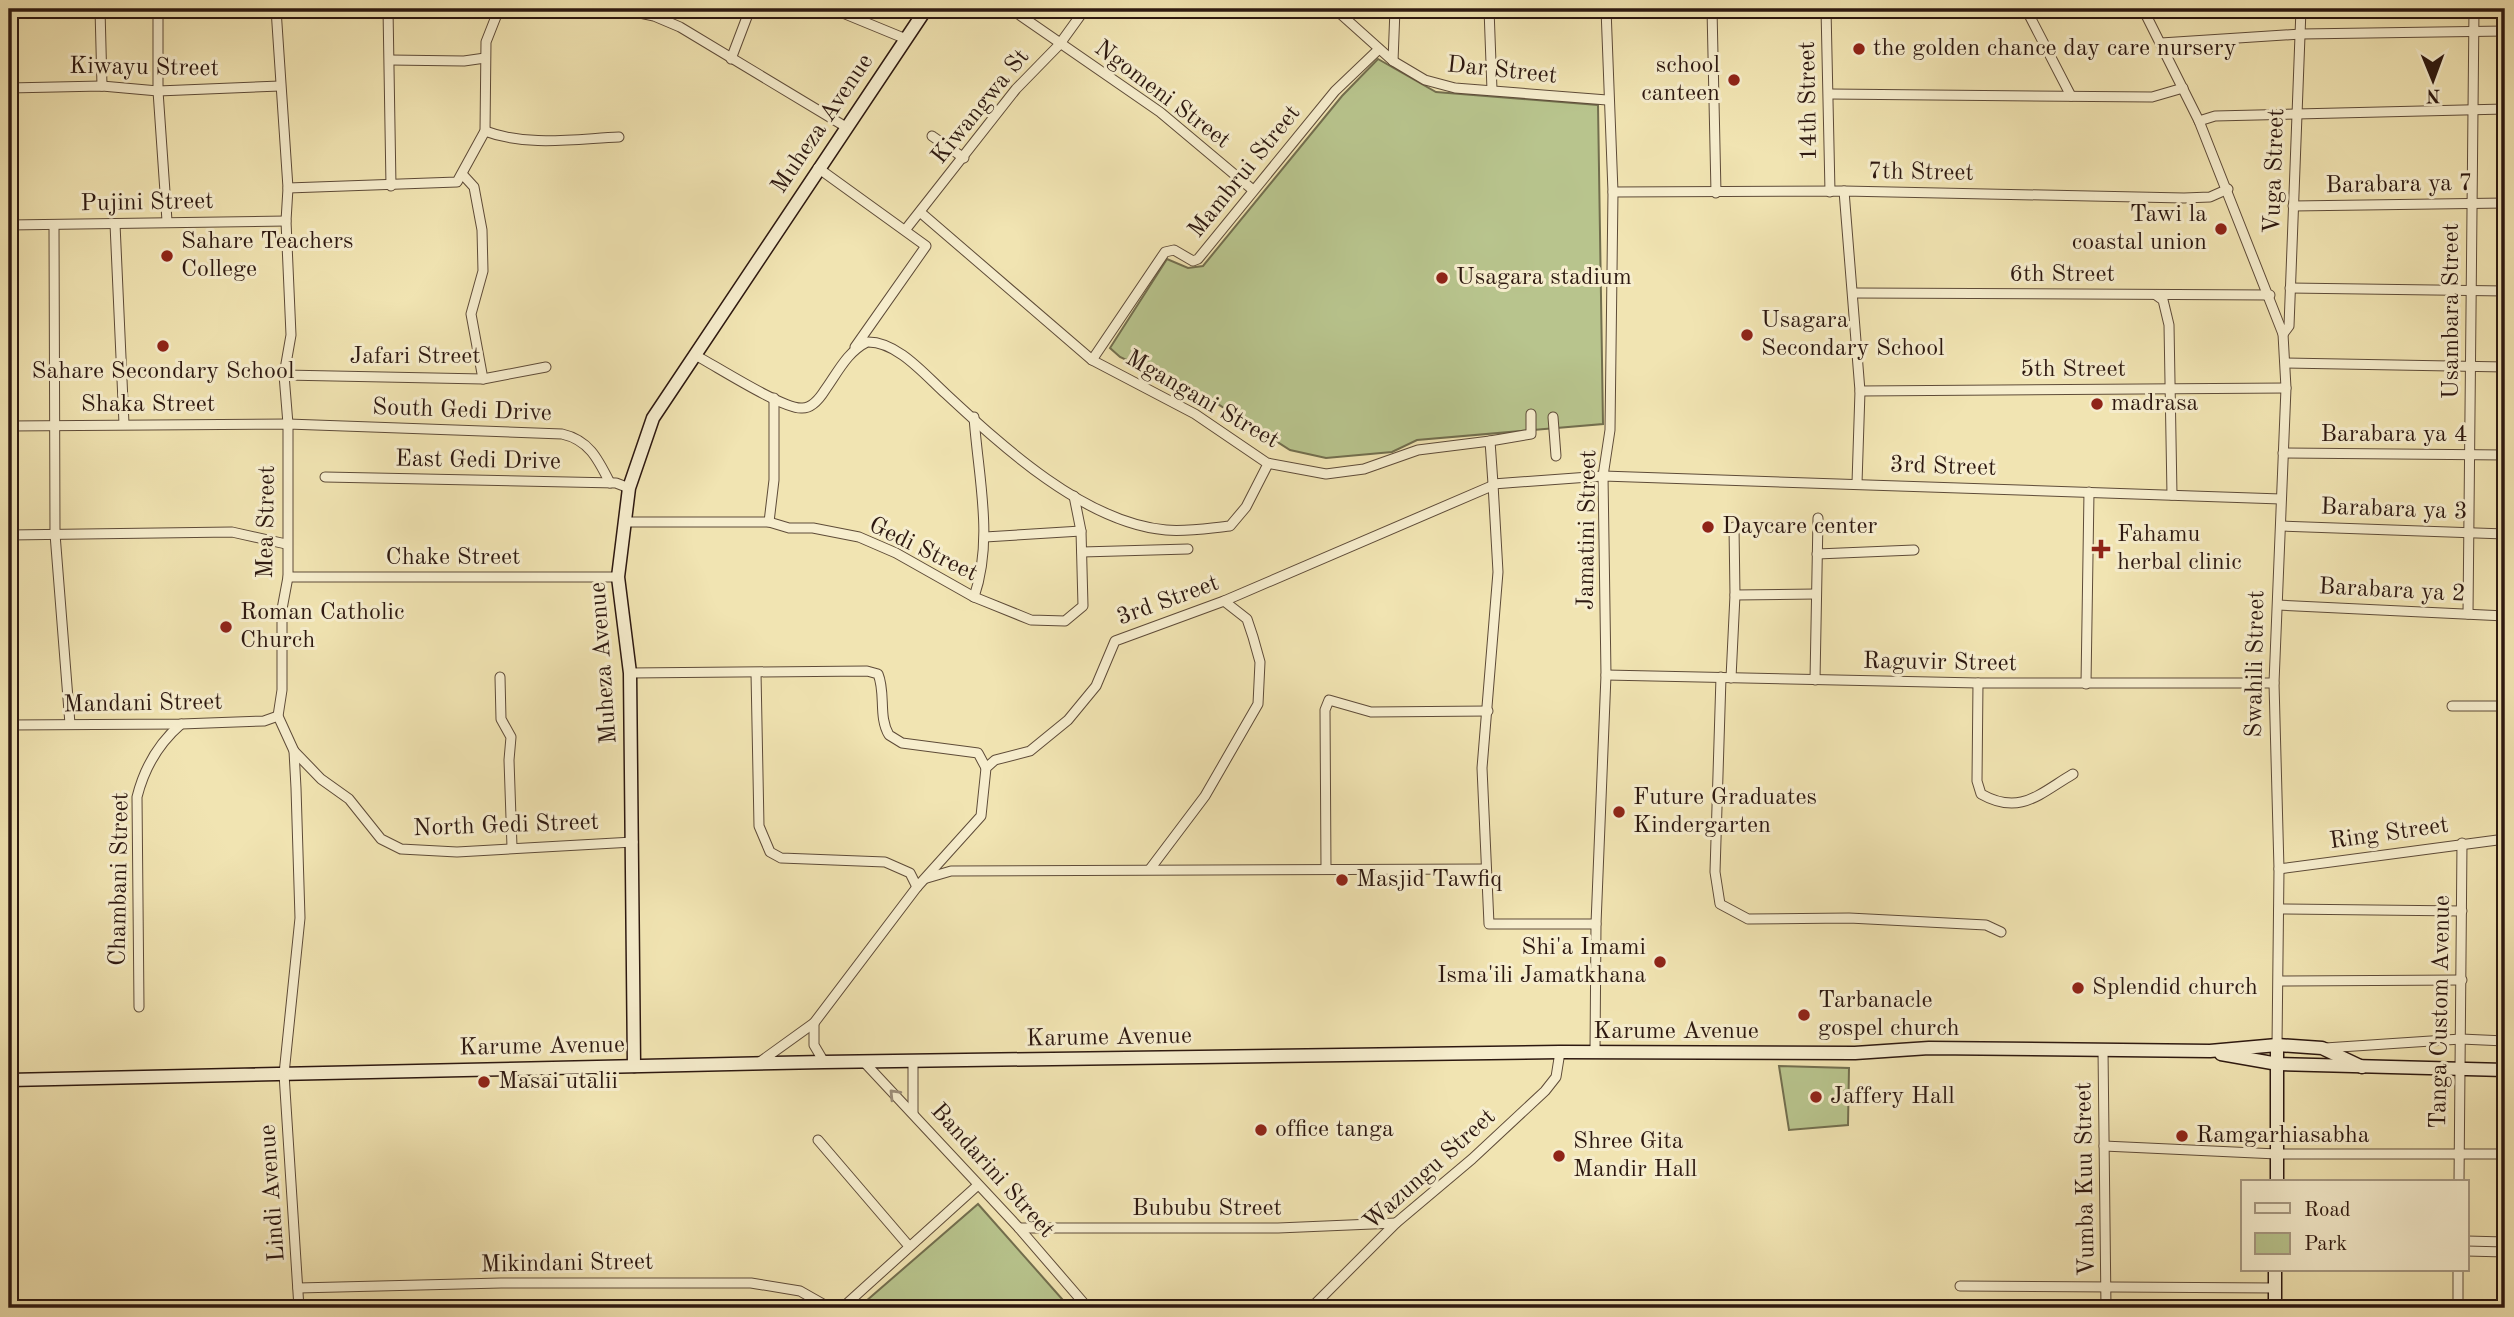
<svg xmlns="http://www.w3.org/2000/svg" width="2514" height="1317" viewBox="0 0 2514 1317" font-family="'Old Standard TT',serif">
  <rect width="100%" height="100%" fill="#f1e4b2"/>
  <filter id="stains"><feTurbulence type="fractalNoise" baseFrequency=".00286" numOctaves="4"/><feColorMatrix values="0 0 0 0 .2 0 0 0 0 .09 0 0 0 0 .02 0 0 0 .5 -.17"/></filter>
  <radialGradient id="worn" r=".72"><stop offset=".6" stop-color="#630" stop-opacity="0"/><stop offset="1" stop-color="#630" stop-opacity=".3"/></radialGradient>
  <!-- green -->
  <g fill="#b8c48d" stroke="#726e4e" stroke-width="2">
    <path d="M1378 59 1436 92 1598 105 1603 424 1417 440 1392 452 1326 458 1290 450 1216 403 1120 357 1110 348 1167 259 1188 268 1203 266 1342 96Z"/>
    <path d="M1779 1066 1849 1068 1848 1125 1789 1130Z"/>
    <path d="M978 1204 1070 1308H858Z"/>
  </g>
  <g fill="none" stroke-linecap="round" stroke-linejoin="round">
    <!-- street casing -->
    <g stroke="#5e4b38" stroke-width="11">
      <g id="street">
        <path d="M100 9 102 86"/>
        <path d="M158 9V91L167 221"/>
        <path d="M276 9 288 188 286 221 291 335 284 375 288 424V577L282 609V690L278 716 294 751 296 788 300 918 284 1074 299 1308"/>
        <path d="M388 9 391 186"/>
        <path d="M621 9 654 16 680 27 846 127"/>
        <path d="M833 9 906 39"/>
        <path d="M1011 9 1160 112 1253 190"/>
        <path d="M1335 9 1393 61 1425 80 1455 88 1607 100"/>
        <path d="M1489 9 1492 90"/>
        <path d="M1712 9 1716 193"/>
        <path d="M1826 9 1830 192"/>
        <path d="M2026 9 2071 96"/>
        <path d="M2143 9 2199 121 2283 334 2286 388 2274 683 2279 869 2277 1045"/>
        <path d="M2161 43 2301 34 2505 31"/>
        <path d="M731 59 750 9"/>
        <path d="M390 60 464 61 485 58"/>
        <path d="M1393 61 1395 9"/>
        <path d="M9 88 102 86 158 91 280 86"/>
        <path d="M1830 94 2152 97 2183 88"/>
        <path d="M2199 121 2215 116 2505 109"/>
        <path d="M485 131C527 147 575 139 619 137"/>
        <path d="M932 136 964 158"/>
        <path d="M818 168 926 246 855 347"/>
        <path d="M463 175 474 187 482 230 483 271 471 314 483 379"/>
        <path d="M288 188 457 182 485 131 486 42 499 9"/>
        <path d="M1844 191 1860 391 1857 483"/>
        <path d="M1613 192 1844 191 2184 198 2210 197 2228 189"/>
        <path d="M2293 206 2505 203"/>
        <path d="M920 212 1092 360 1195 414 1267 463 1326 474 1364 469 1418 450 1490 441 1493 484 1603 476 2281 499"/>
        <path d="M115 224 124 424"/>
        <path d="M9 225 286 221"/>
        <path d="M54 225 55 534 70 724"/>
        <path d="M906 229 1016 89 1059 45 1085 9"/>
        <path d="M2290 288 2505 291"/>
        <path d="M1854 293 2270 295"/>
        <path d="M2156 295 2163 300 2169 325 2172 495"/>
        <path d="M2283 334 2289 326 2301 9"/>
        <path d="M695 355C716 366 781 408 801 408 812 409 820 398 825 390 838 372 847 352 867 342 897 341 925 375 946 394 1002 446 1085 523 1166 530 1187 532 1209 528 1230 526L1246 507 1268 464"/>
        <path d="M1092 360 1165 252 1174 250 1193 261 1198 259 1335 91 1379 49"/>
        <path d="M2286 363 2505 367"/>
        <path d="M284 375 483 379 546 367"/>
        <path d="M1860 391 2286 388"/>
        <path d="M974 417C978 476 994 539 974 597"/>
        <path d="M1553 417 1556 456"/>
        <path d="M9 426 288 424 562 434C589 440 598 459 610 483"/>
        <path d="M1490 441 1531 434V414"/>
        <path d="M2283 453 2505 455"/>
        <path d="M325 477 616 483 629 488"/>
        <path d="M1493 484 1498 572 1482 768 1489 924H1596"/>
        <path d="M627 522H769L789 528H813L859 537 896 553 974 597 1031 620 1065 621 1083 606 1081 531 1074 496"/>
        <path d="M769 522 774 480V398"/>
        <path d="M2281 526 2505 534"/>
        <path d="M9 535 232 532 286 544"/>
        <path d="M985 537 1081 531"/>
        <path d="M1082 552 1188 549"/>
        <path d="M1817 554 1914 550"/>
        <path d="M288 577H618"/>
        <path d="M1735 595 1816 594"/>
        <path d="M2278 605 2505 616"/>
        <path d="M2468 614 2474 9"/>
        <path d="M630 673 867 671 878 674C886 693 878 717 889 735L902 743 978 753 986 768"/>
        <path d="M756 673 759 826 770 852 781 858 885 862 910 873 917 887"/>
        <path d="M1606 675 1978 683H2274"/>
        <path d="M500 677 501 719 511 737 509 760 512 847"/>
        <path d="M1721 677 1715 872 1720 904 1748 919 1849 918 1986 925 2001 932"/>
        <path d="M1731 678 1735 595 1734 527"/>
        <path d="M1815 680 1818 518"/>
        <path d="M1978 683 1977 781 1981 794C2020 816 2039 794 2073 774"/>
        <path d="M2086 684 2089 492"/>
        <path d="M2452 706H2505"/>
        <path d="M9 725 181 724 264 721 278 716"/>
        <path d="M294 751 321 779 349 799 381 839 401 849 457 852 633 842"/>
        <path d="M1326 868 1325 710 1329 700 1371 712 1488 711"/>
        <path d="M1150 869 1205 796 1258 704 1260 662 1253 637 1247 619 1224 601"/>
        <path d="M2279 869 2505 839"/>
        <path d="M927 878 951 871 1486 869"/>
        <path d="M2279 909 2462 911"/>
        <path d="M2279 981 2462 980"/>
        <path d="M139 1007 137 797C144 769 159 743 181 724"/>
        <path d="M814 1023V1045L824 1062"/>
        <path d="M2325 1048 2461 1039 2505 1041"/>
        <path d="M2103 1050 2106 1308"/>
        <path d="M1595 1053 1596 924 1606 675 1603 476 1610 430 1613 192 1606 9"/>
        <path d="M864 1062 1019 1228 1088 1308"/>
        <path d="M757 1064 814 1023 917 887 981 816 986 768 995 760 1030 751 1068 720 1096 686 1115 641 1224 601 1494 485"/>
        <path d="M913 1113V1061"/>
        <path d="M818 1140 908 1245"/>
        <path d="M2104 1146 2277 1154H2505"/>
        <path d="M2459 1182 2462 843"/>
        <path d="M1019 1228H1278L1396 1223"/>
        <path d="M2467 1241 2505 1242"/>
        <path d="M2467 1251 2505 1252"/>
        <path d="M2458 1270V1308"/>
        <path d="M1960 1286 2275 1288"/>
        <path d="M298 1288 501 1283H751L800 1291 830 1308"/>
        <path d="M842 1308 978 1185"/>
        <path d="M1311 1308 1396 1223 1472 1159 1545 1091 1556 1077 1560 1052"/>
      </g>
    </g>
    <!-- secondary casing -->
    <g stroke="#2d1810" stroke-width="15">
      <g id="secondary">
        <path d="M2221 1054 2278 1064 2505 1070"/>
        <path d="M634 1066 630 673 618 577 629 488 653 418 926 9"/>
        <path d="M9 1080 824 1062 1560 1052 1855 1053 1929 1048 2210 1051 2277 1045 2322 1048 2362 1067"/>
        <path d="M2277 1182V1045"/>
        <path d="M2275 1270V1308"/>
      </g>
    </g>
    <!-- street -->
    <use href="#street" stroke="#f6edcd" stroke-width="9"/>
    <!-- secondary -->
    <use href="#secondary" stroke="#f6edcd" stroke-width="12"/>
  </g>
  <!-- one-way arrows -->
  <defs><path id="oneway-chevron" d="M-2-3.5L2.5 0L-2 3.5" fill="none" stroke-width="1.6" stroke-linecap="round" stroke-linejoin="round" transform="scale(1.75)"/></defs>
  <use stroke="#9c8d78" href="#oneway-chevron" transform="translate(894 1094) rotate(-134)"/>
  <!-- markers -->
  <g fill="#8f2418" stroke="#f6edcd" stroke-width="2.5">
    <circle cx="1859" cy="49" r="7"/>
    <circle cx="1734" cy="80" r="7"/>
    <circle cx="2221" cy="229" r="7"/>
    <circle cx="167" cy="256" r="7"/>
    <circle cx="1442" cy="278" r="7"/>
    <circle cx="1747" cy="335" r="7"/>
    <circle cx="163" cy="346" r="7"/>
    <circle cx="2097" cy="404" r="7"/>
    <circle cx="1708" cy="527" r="7"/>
    <path d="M2097.5 538.5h7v7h7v7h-7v7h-7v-7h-7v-7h7z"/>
    <circle cx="226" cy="627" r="7"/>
    <circle cx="1619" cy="812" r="7"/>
    <circle cx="1342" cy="880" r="7"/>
    <circle cx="1660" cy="962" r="7"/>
    <circle cx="2078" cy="988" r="7"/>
    <circle cx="1804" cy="1015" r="7"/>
    <circle cx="484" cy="1082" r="7"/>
    <circle cx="1816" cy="1097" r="7"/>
    <circle cx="1261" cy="1130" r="7"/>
    <circle cx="2182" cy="1136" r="7"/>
    <circle cx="1559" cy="1156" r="7"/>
  </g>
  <g text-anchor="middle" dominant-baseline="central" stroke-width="6" stroke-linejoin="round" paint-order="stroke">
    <!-- poi labels -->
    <g font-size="24" fill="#2d1810" stroke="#f6edcd" text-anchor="start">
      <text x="1873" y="49">the golden chance day care nursery</text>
      <text x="1720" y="66" text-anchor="end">school<tspan x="1720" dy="28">canteen</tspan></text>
      <text x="2207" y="215" text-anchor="end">Tawi la<tspan x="2207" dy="28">coastal union</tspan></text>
      <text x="181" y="242">Sahare Teachers<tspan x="181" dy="28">College</tspan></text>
      <text x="1456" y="278">Usagara stadium</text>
      <text x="1761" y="321">Usagara<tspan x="1761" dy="28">Secondary School</tspan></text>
      <text x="163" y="372" text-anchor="middle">Sahare Secondary School</text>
      <text x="2111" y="404">madrasa</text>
      <text x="1722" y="527">Daycare center</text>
      <text x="2117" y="535">Fahamu<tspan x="2117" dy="28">herbal clinic</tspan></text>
      <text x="240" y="613">Roman Catholic<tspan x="240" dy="28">Church</tspan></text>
      <text x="1633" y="798">Future Graduates<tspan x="1633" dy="28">Kindergarten</tspan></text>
      <text x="1356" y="880">Masjid Tawfiq</text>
      <text x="1646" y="948" text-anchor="end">Shi'a Imami<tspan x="1646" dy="28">Isma'ili Jamatkhana</tspan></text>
      <text x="2092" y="988">Splendid church</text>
      <text x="1818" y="1001">Tarbanacle<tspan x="1818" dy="28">gospel church</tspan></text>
      <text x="498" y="1082">Masai utalii</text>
      <text x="1830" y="1097">Jaffery Hall</text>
      <text x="1275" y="1130">office tanga</text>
      <text x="2196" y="1136">Ramgarhiasabha</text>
      <text x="1573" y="1142">Shree Gita<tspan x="1573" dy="28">Mandir Hall</tspan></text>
    </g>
    <!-- street labels -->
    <g font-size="24" fill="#2d1810" stroke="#f6edcd">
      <text transform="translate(144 68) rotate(1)">Kiwayu Street</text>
      <text transform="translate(1502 71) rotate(6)">Dar Street</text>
      <text transform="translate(1162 95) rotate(37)">Ngomeni Street</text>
      <text transform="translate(1809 101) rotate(-91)">14th Street</text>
      <text transform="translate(981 107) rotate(-51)">Kiwangwa St</text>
      <text transform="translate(823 124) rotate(-56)">Muheza Avenue</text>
      <text transform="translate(2275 171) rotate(-88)">Vuga Street</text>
      <text transform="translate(1245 172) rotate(-51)">Mambrui Street</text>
      <text transform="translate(1921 173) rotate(1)">7th Street</text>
      <text transform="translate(2399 185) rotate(-1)">Barabara ya 7</text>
      <text transform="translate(147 203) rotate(-1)">Pujini Street</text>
      <text x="2062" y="275">6th Street</text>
      <text transform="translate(2452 311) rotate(-90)">Usambara Street</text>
      <text x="415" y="357">Jafari Street</text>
      <text x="2073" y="370">5th Street</text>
      <text transform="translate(1202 400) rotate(30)">Mgangani Street</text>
      <text x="148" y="405">Shaka Street</text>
      <text transform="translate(462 411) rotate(2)">South Gedi Drive</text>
      <text x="2394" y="435">Barabara ya 4</text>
      <text transform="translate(478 461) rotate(1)">East Gedi Drive</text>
      <text transform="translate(1943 467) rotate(2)">3rd Street</text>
      <text transform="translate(2394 510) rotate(2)">Barabara ya 3</text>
      <text transform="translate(267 522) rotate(-89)">Mea Street</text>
      <text transform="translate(1588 530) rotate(-89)">Jamatini Street</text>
      <text transform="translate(923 550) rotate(26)">Gedi Street</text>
      <text x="453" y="558">Chake Street</text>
      <text transform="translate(2392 591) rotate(3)">Barabara ya 2</text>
      <text transform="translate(1168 601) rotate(-20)">3rd Street</text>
      <text transform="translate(604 663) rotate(-94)">Muheza Avenue</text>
      <text transform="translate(1940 663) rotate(1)">Raguvir Street</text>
      <text transform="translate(2256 664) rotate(-89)">Swahili Street</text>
      <text transform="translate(143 704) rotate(-1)">Mandani Street</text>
      <text transform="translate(506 826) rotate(-2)">North Gedi Street</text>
      <text transform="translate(2389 834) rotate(-8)">Ring Street</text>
      <text transform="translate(120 879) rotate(-89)">Chambani Street</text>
      <text transform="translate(2441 1012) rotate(-89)">Tanga Custom Avenue</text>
      <text x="1676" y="1032">Karume Avenue</text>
      <text transform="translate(1109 1038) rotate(-1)">Karume Avenue</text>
      <text transform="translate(542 1047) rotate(-1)">Karume Avenue</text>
      <text transform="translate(1430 1170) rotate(-42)">Wazungu Street</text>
      <text transform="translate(992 1171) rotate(48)">Bandarini Street</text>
      <text transform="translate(2086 1179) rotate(-91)">Vumba Kuu Street</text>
      <text transform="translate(273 1193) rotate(-94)">Lindi Avenue</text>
      <text x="1207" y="1209">Bububu Street</text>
      <text transform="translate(567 1264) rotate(-1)">Mikindani Street</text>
    </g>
  </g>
  <!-- margin -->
  <rect width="2514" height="1317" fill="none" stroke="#f1e4b2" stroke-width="35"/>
  <rect x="10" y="10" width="2493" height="1296" fill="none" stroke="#2d1810" stroke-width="3.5"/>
  <rect x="18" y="18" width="2479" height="1282" fill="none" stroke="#2d1810" stroke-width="2"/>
  <!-- legend -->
  <rect x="2241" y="1180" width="228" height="91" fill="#f6edcd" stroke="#a69881" stroke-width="2"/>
  <rect x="2255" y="1203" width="35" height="10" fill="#f6edcd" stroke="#a69881" stroke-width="2"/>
  <text x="2304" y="1216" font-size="21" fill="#2d1810">Road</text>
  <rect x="2255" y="1233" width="35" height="21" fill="#b8c48d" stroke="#a69881" stroke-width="2"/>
  <text x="2304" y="1250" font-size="21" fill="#2d1810">Park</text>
  <!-- north arrow -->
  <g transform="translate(2433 80) rotate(179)" stroke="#f6edcd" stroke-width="5" paint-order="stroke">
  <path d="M0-5L12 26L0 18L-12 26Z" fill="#2d1810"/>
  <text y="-10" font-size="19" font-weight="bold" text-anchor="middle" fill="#2d1810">N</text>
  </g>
  <rect width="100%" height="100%" filter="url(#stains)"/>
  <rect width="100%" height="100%" fill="url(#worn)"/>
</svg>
